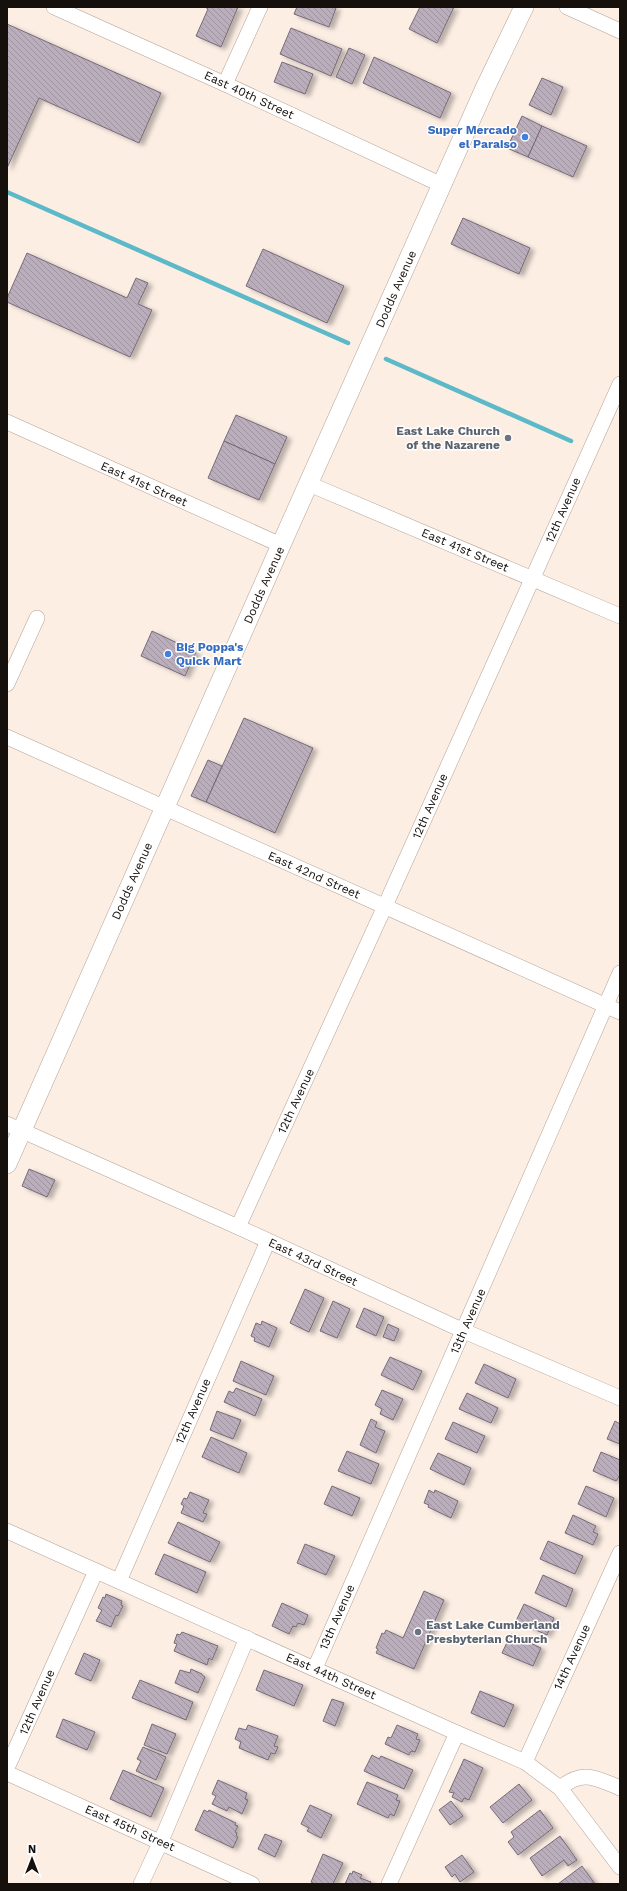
<svg xmlns="http://www.w3.org/2000/svg" width="627" height="1891" viewBox="0 0 627 1891" font-family="'Work Sans',sans-serif">
  <defs>
    <pattern id="building-back-hatch" width="6" height="6" patternUnits="userSpaceOnUse"><rect width="6" height="6" fill="#baadbc"/><path d="M-1 5l2 2M0 0l6 6M5-1l2 2" fill="none" stroke="#9f94a0"/></pattern>
    <filter id="shadow"><feDropShadow dx="4.5" dy="2.5" stdDeviation="2" flood-color="#0004"/></filter>
  </defs>
  <rect width="100%" height="100%" fill="#fdeee4"/>
  <g fill="none" stroke-linecap="round" stroke-linejoin="round">
    <!-- stream -->
    <g stroke="#5cbac8" stroke-width="4.5">
      <path d="M7 192 348 343"/>
      <path d="M386 359 571 441"/>
    </g>
  </g>
  <!-- building -->
  <g fill="url(#building-back-hatch)" stroke="#766a78" filter="url(#shadow)">
    <path d="M205 7H238L221 47 196 36 208 9Z"/>
    <path d="M297 7H333L336 8 329 27 294 14Z"/>
    <path d="M420 7H454L437 43 409 29Z"/>
    <path d="M7 24 161 93 139 143 39 98 7 168Z"/>
    <path d="M291 28 342 49 331 76 280 54Z"/>
    <path d="M349 48 365 55 352 84 336 77Z"/>
    <path d="M374 57 451 93 440 118 363 83Z"/>
    <path d="M282 62 313 74 305 94 274 82Z"/>
    <path d="M542 78 563 87 551 115 529 105Z"/>
    <path d="M522 116 542 126 528 157 507 148Z"/>
    <path d="M542 126 587 146 573 177 528 157Z"/>
    <path d="M463 218 530 248 519 274 451 244Z"/>
    <path d="M263 249 344 286 327 323 246 286Z"/>
    <path d="M27 253 127 298 136 278 148 283 138 304 152 310 130 357 7 302V298Z"/>
    <path d="M236 415 287 437 275 464 224 441Z"/>
    <path d="M224 441 275 464 259 500 208 478Z"/>
    <path d="M152 631 196 652 185 676 141 656Z"/>
    <path d="M244 718 313 748 275 833 206 802Z"/>
    <path d="M208 760 222 766 206 802 191 796Z"/>
    <path d="M29 1169 55 1180 47 1197 22 1186Z"/>
    <path d="M305 1289 324 1298 309 1332 290 1323Z"/>
    <path d="M333 1301 350 1309 337 1338 320 1331Z"/>
    <path d="M364 1308 384 1317 376 1336 356 1327Z"/>
    <path d="M262 1321 277 1328 269 1347 254 1341 255 1338 251 1336 256 1323 261 1325Z"/>
    <path d="M388 1324 399 1329 394 1341 383 1337Z"/>
    <path d="M390 1357 422 1371 413 1390 381 1375Z"/>
    <path d="M241 1361 274 1376 266 1395 233 1381Z"/>
    <path d="M484 1364 516 1379 508 1398 475 1383Z"/>
    <path d="M236 1388 262 1399 255 1416 224 1402 229 1391 233 1393Z"/>
    <path d="M382 1390 403 1399 393 1420 380 1414 382 1409 375 1405Z"/>
    <path d="M467 1393 498 1408 491 1423 459 1409Z"/>
    <path d="M217 1411 241 1420 233 1439 210 1430Z"/>
    <path d="M371 1419 377 1422 375 1427 385 1431 376 1453 360 1445Z"/>
    <path d="M615 1421 620 1424V1444L607 1439Z"/>
    <path d="M453 1422 485 1436 477 1453 445 1439Z"/>
    <path d="M211 1437 247 1453 239 1473 202 1457Z"/>
    <path d="M347 1451 379 1464 371 1484 338 1471Z"/>
    <path d="M601 1452 620 1460V1475L616 1481 593 1471Z"/>
    <path d="M438 1453 471 1468 464 1485 430 1469Z"/>
    <path d="M332 1486 360 1498 352 1516 324 1504Z"/>
    <path d="M586 1486 614 1498 606 1517 578 1504Z"/>
    <path d="M429 1490 434 1493 435 1490 458 1501 451 1518 428 1507 429 1505 424 1503Z"/>
    <path d="M190 1492 209 1500 203 1513 207 1514 203 1522 181 1513 184 1506 181 1504 184 1498 187 1499Z"/>
    <path d="M573 1515 596 1526 593 1532 598 1534 593 1545 565 1533Z"/>
    <path d="M178 1522 220 1542 210 1562 168 1543Z"/>
    <path d="M548 1541 583 1556 575 1574 540 1559Z"/>
    <path d="M305 1544 335 1556 326 1575 297 1563Z"/>
    <path d="M164 1554 206 1572 197 1593 155 1574Z"/>
    <path d="M543 1575 573 1589 566 1607 535 1593Z"/>
    <path d="M424 1591 444 1600 414 1669 376 1653 378 1649 376 1648 382 1633 384 1634 386 1630 403 1638Z"/>
    <path d="M106 1594 122 1601 121 1605 123 1606 118 1616 116 1615 111 1627 96 1621 102 1610 98 1608 103 1597 105 1598Z"/>
    <path d="M282 1603 308 1615 304 1625 298 1623 296 1627 293 1626 289 1634 272 1626Z"/>
    <path d="M524 1604 554 1618 547 1635 516 1621Z"/>
    <path d="M182 1632 218 1646 212 1660 209 1658 207 1665 174 1651 177 1644 174 1643 177 1634 180 1635Z"/>
    <path d="M511 1634 541 1648 533 1666 502 1653Z"/>
    <path d="M84 1653 100 1660 91 1681 75 1674Z"/>
    <path d="M191 1669 202 1674V1675L205 1677 198 1693 175 1683 180 1670 190 1673Z"/>
    <path d="M264 1670 303 1685 294 1706 256 1690Z"/>
    <path d="M140 1680 193 1702 186 1720 132 1698Z"/>
    <path d="M480 1691 514 1705 504 1727 471 1713Z"/>
    <path d="M332 1699 344 1703 335 1726 323 1721Z"/>
    <path d="M63 1719 95 1732 87 1750 56 1737Z"/>
    <path d="M152 1724 176 1734 167 1754 144 1745Z"/>
    <path d="M248 1725 278 1736 274 1746 278 1747 275 1754 271 1753 268 1760 239 1748 241 1742 235 1739 239 1728 246 1730Z"/>
    <path d="M397 1725 418 1734 416 1739 420 1740 415 1752 411 1751 409 1755 385 1744 388 1737 391 1738Z"/>
    <path d="M143 1747 166 1757 156 1780 136 1771 141 1761 137 1759Z"/>
    <path d="M372 1755 379 1759 381 1756 413 1770 404 1789 364 1771Z"/>
    <path d="M464 1759 483 1768 469 1800 464 1798 462 1802 452 1797 454 1793 449 1792Z"/>
    <path d="M123 1770 164 1788 151 1817 110 1799Z"/>
    <path d="M218 1780 247 1793 245 1799 248 1800 242 1814 229 1807 227 1811 212 1804 216 1796 212 1794Z"/>
    <path d="M367 1782 398 1795 396 1800 400 1801 394 1816 390 1814 388 1818 357 1804Z"/>
    <path d="M519 1784 532 1800 503 1823 490 1807Z"/>
    <path d="M451 1801 463 1816 450 1825 439 1810Z"/>
    <path d="M310 1805 332 1815 321 1838 307 1831 309 1828 301 1824Z"/>
    <path d="M204 1810 208 1812 209 1810 236 1823 235 1825 238 1826 235 1832 237 1833 236 1836 238 1837 233 1848 195 1830Z"/>
    <path d="M540 1810 553 1828 518 1855 508 1842 514 1837 511 1832Z"/>
    <path d="M265 1834 282 1841 275 1857 258 1849Z"/>
    <path d="M560 1836 577 1860 568 1866 564 1860 542 1876 530 1858Z"/>
    <path d="M323 1854 343 1863 333 1884H315L311 1882Z"/>
    <path d="M462 1855 474 1872 460 1882 455 1874 452 1877 445 1867Z"/>
    <path d="M582 1866 595 1884H558Z"/>
    <path d="M353 1871 362 1875 360 1878 371 1882 370 1884H345L350 1873 352 1874Z"/>
  </g>
  <g fill="none" stroke-linecap="round" stroke-linejoin="round">
    <!-- minor casing -->
    <g stroke="#b4a397" stroke-width="16">
      <g id="minor">
        <path d="M54 7 225 84 442 185"/>
        <path d="M567 7 620 31"/>
        <path d="M225 84 260 7"/>
        <path d="M7 422 281 545"/>
        <path d="M309 484 620 616"/>
        <path d="M7 684 37 618"/>
        <path d="M7 737 620 1012"/>
        <path d="M7 1124 238 1227 464 1331 620 1398"/>
        <path d="M238 1227 385 906 620 384"/>
        <path d="M7 1531 457 1733 525 1762 560 1788 620 1867"/>
        <path d="M119 1581 268 1241"/>
        <path d="M315 1668 620 973"/>
        <path d="M525 1762 620 1553"/>
        <path d="M7 1768 96 1571"/>
        <path d="M7 1773 252 1884"/>
        <path d="M560 1788C583 1769 596 1778 620 1788"/>
        <path d="M141 1884 161 1841 247 1638"/>
        <path d="M389 1884 457 1733"/>
      </g>
    </g>
    <!-- tertiary casing -->
    <g stroke="#b4a397" stroke-width="20">
      <path id="tertiary" d="M7 1164 281 545 485 88 524 7"/>
    </g>
    <!-- minor -->
    <use href="#minor" stroke="#fff" stroke-width="15"/>
    <!-- tertiary -->
    <use href="#tertiary" stroke="#fff" stroke-width="19"/>
  </g>
  <!-- markers -->
  <g fill="#3f7fe0" stroke="#fff" stroke-width="1.5">
    <circle cx="525" cy="137" r="4"/>
    <circle cx="168" cy="654" r="4"/>
  </g>
  <g fill="#6b7280" stroke="#fff" stroke-width="1.5">
    <circle cx="508" cy="438" r="4"/>
    <circle cx="418" cy="1632" r="4"/>
  </g>
  <g text-anchor="middle" dominant-baseline="central" stroke-width="3" stroke-linejoin="round" paint-order="stroke">
    <!-- street labels -->
    <g font-size="12" fill="#16100c" stroke="#fff">
      <text transform="translate(249 95) rotate(25)">East 40th Street</text>
      <text transform="translate(396 289) rotate(-66)">Dodds Avenue</text>
      <text transform="translate(144 484) rotate(24)">East 41st Street</text>
      <text transform="translate(563 510) rotate(-66)">12th Avenue</text>
      <text transform="translate(465 550) rotate(23)">East 41st Street</text>
      <text transform="translate(264 585) rotate(-66)">Dodds Avenue</text>
      <text transform="translate(430 806) rotate(-66)">12th Avenue</text>
      <text transform="translate(314 875) rotate(24)">East 42nd Street</text>
      <text transform="translate(132 881) rotate(-66)">Dodds Avenue</text>
      <text transform="translate(296 1101) rotate(-65)">12th Avenue</text>
      <text transform="translate(313 1262) rotate(25)">East 43rd Street</text>
      <text transform="translate(468 1321) rotate(-66)">13th Avenue</text>
      <text transform="translate(193 1411) rotate(-66)">12th Avenue</text>
      <text transform="translate(337 1617) rotate(-66)">13th Avenue</text>
      <text transform="translate(572 1657) rotate(-65)">14th Avenue</text>
      <text transform="translate(331 1676) rotate(24)">East 44th Street</text>
      <text transform="translate(37 1702) rotate(-66)">12th Avenue</text>
      <text transform="translate(130 1828) rotate(24)">East 45th Street</text>
    </g>
    <!-- shop labels -->
    <g font-size="12" font-weight="bold" fill="#366cbe" stroke="#fff" text-anchor="end">
      <text x="517" y="130">Super Mercado<tspan x="517" dy="14">el Paraiso</tspan></text>
      <text x="176" y="647" text-anchor="start">Big Poppa's<tspan x="176" dy="14">Quick Mart</tspan></text>
    </g>
    <!-- worship labels -->
    <g font-size="12" font-weight="bold" fill="#5b616d" stroke="#fff" text-anchor="end">
      <text x="500" y="431">East Lake Church<tspan x="500" dy="14">of the Nazarene</tspan></text>
      <text x="426" y="1625" text-anchor="start">East Lake Cumberland<tspan x="426" dy="14">Presbyterian Church</tspan></text>
    </g>
  </g>
  <!-- border -->
  <rect width="627" height="1891" fill="none" stroke="#16100c" stroke-width="16"/>
  <!-- north arrow -->
  <g transform="translate(32 1859)" stroke="#ffffff" stroke-width="3" paint-order="stroke">
  <path d="M0-3L7 15L0 10L-7 15Z" fill="#16100c"/>
  <text y="-6" font-size="11" font-weight="bold" text-anchor="middle" fill="#16100c">N</text>
  </g>
</svg>
